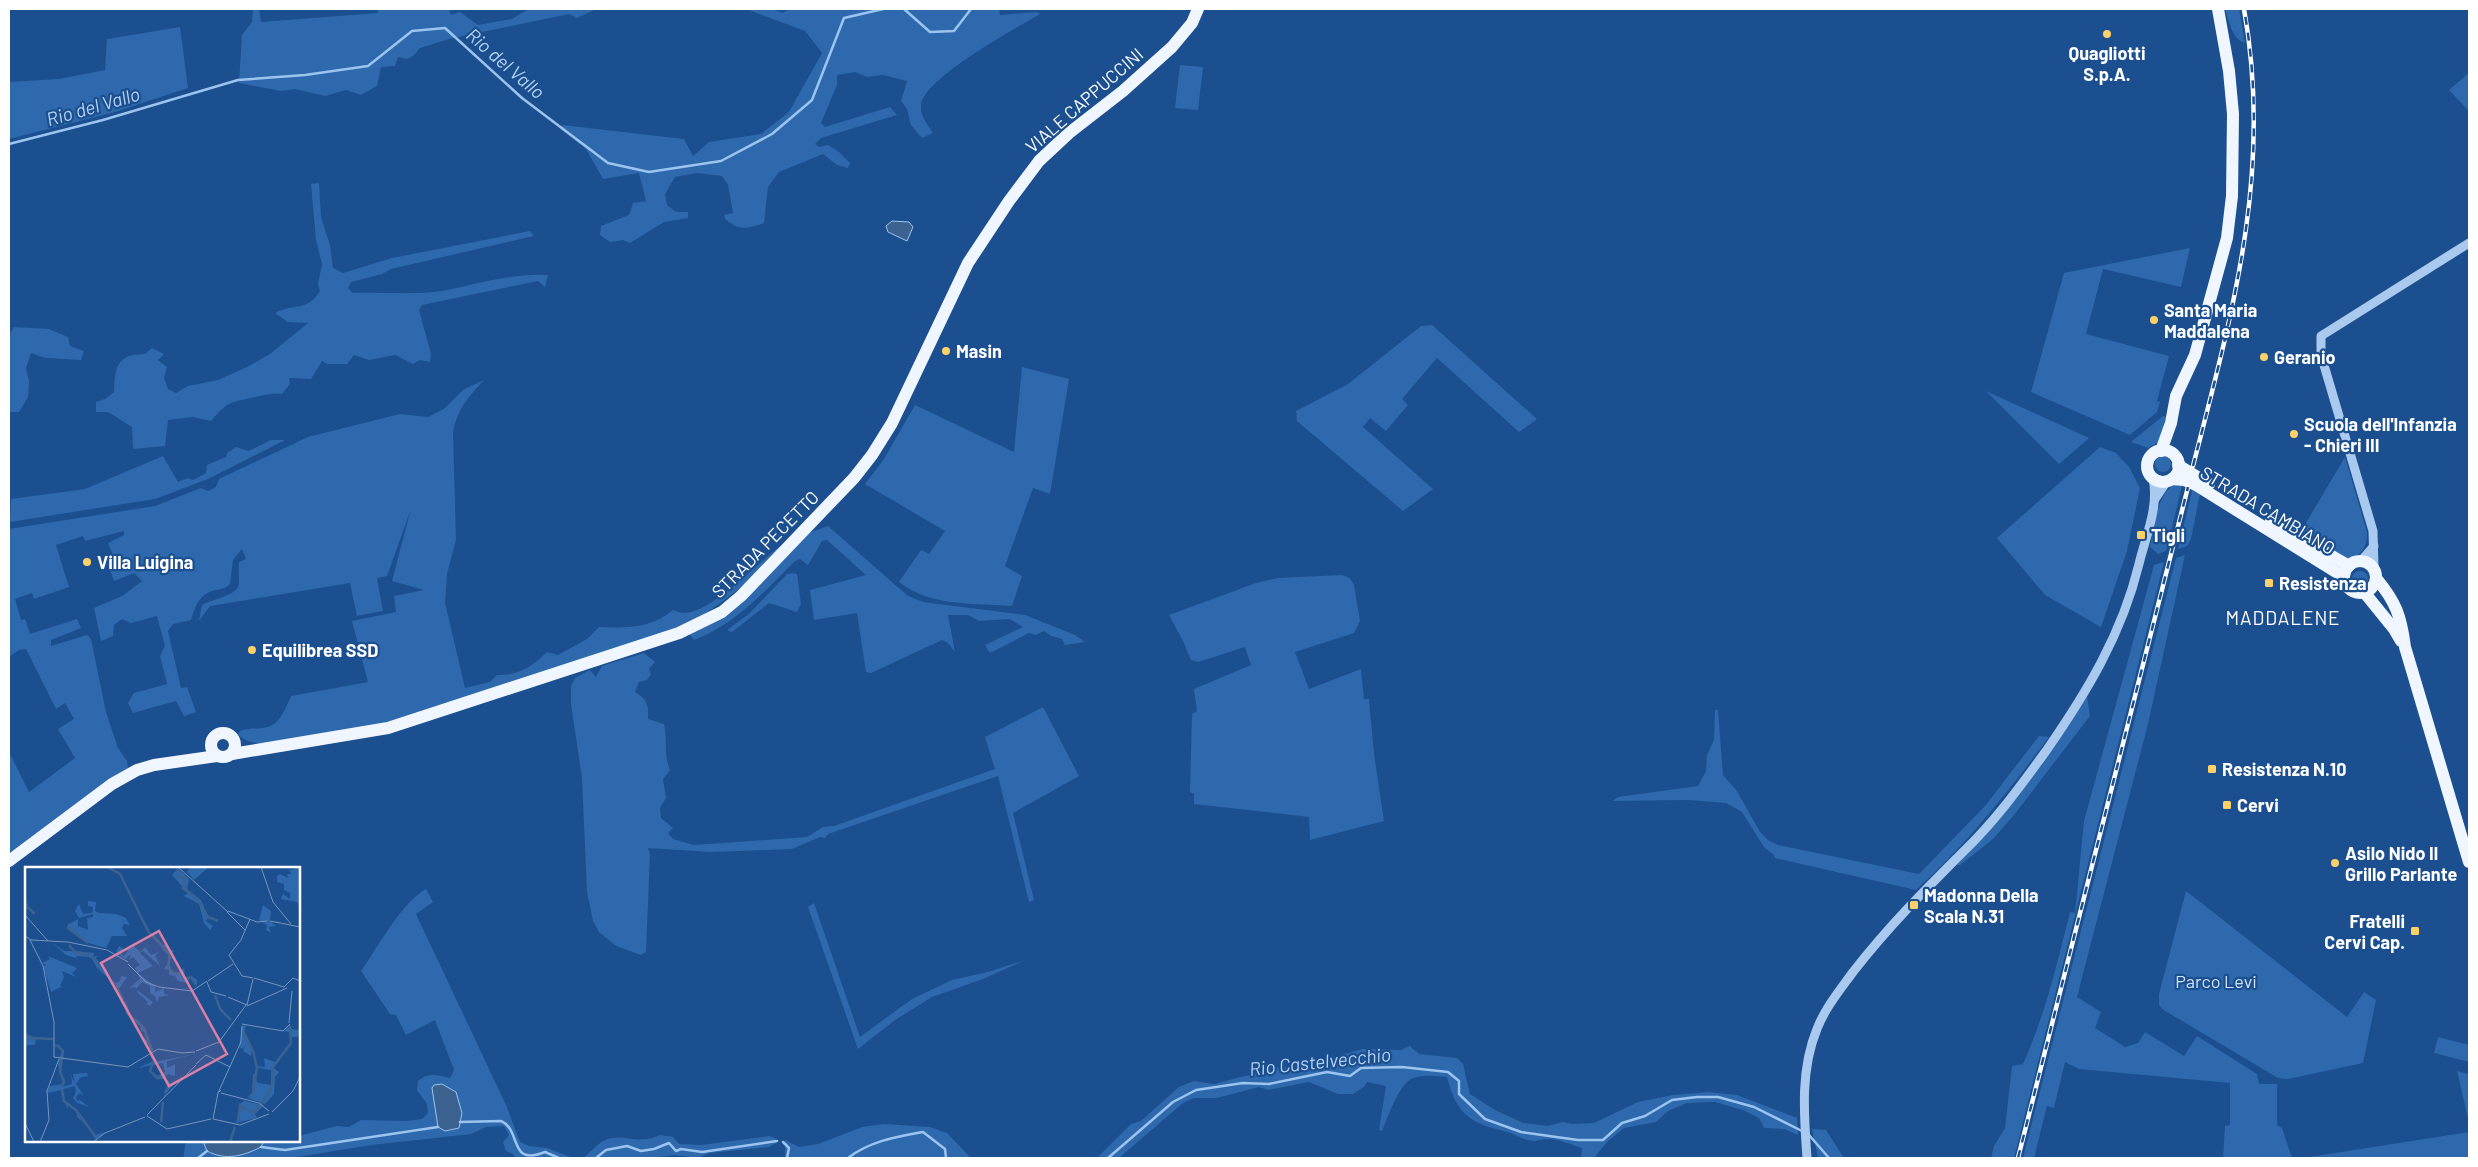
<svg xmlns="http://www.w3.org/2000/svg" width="2478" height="1167" viewBox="0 0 2478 1167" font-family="Barlow,sans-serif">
  <rect width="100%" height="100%" fill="#1b4f8f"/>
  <!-- green -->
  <g fill="#2e69ad">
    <path d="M253 9H259L261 22 378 13V9H449L451 15 460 12 478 25 512 19 529 9H596L577 18 569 14 449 39 420 48 413 56 407 59 398 57 395 66 381 67 377 86 361 95 346 90 325 96 295 89 281 91 239 83 242 35 252 22Z"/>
    <path d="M746 9H771L783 13 789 9H999L1000 15 1037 12 1040 14C1015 29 924 78 921 105 920 116 928 125 933 133L922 138 911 125 907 109 901 101 907 81 883 75 867 77 855 72 837 75V85L821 123 825 127 890 107 897 115 821 138 815 144 819 147 828 145 839 152 850 163 848 168 837 165 823 154 779 172 768 187 764 223C747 229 739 231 725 219L724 215 733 213 728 185 722 176 697 173 675 177 665 194 667 205 676 212H688V218L664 222 630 243 623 240 610 242 600 235 601 226 629 215 633 203 646 201 639 173 603 179 586 149 560 129 562 125 684 139 693 156 709 142 761 134 789 112 822 53 805 31Z"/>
    <path d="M2225 9H2239L2245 43C2232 39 2229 21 2225 9Z"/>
    <path d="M180 27 188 88 115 112 9 139V82L59 79 105 70 107 39Z"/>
    <path d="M1180 65 1203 67 1198 110 1175 108Z"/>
    <path d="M2469 73V111L2449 90Z"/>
    <path d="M319 183 321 217 330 245 333 268 343 273 392 258 530 231 534 236 391 269 382 274 351 282 348 288 353 293C380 292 416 295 442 291 477 284 511 273 548 275L545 287 538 281 422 305 419 310 431 354 430 362 420 360 413 364 395 355 369 360 354 355 347 364H327L322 361 311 379 289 378 290 384 282 394C272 393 265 395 255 397 230 403 229 400 211 421L192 417 168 420 165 446 133 449 132 427 108 412H96V402L105 399 114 392C115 368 116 354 145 354L152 348 164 354 158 360 167 367 164 378 168 389 176 393 188 386 218 380 247 367 270 354 308 323 288 322 275 313C294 303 307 312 320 291L318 284 322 264 316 240 311 184Z"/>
    <path d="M2190 248 2181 287 2103 269 2086 334 2169 356 2157 401 2160 402 2157 412 2130 435 2031 392 2064 273Z"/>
    <path d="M1432 325 1537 419 1519 432 1437 358 1402 399 1408 405 1386 431 1370 418 1363 427 1433 489 1403 511 1297 421 1296 411 1348 384 1421 326Z"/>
    <path d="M14 327 49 329 68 337 70 346 84 351 81 360 46 358 31 353 26 368 29 381 28 397 19 412H9V335Z"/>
    <path d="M1022 367 1069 379 1050 494 1033 488 1005 566 1022 576 1012 606C974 603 930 607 899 582L921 550 929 554 945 531 865 484 884 459 915 405 1014 452Z"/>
    <path d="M484 380C468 397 457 410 453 432L456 540 447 574 445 603 465 688 490 682 497 675C520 675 531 667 547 652L558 655 587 639 599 627C626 628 650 629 673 610 676 611 681 613 684 613 710 614 759 562 780 546L784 549C747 583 721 607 676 630L365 729 269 745C259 743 245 743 238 734L240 731C250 727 258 730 268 727 280 724 286 707 291 696L368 682 352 621 396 612 394 596 424 590 392 581 411 509 387 576 377 578 383 611 357 616 350 583 210 606 199 621 202 605C210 600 234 596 238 587 240 581 238 569 239 562L246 559 242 549 233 560 230 584C224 590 219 589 212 591 198 596 195 608 191 620L173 624 168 631 181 688 187 687 196 712 184 716 176 701 133 713 128 703 134 693 167 684 160 656 165 646 157 616 131 623 122 619 114 625 113 636 101 641 94 608 122 596 142 581 134 573 114 581 110 570 117 566 108 543 124 535V531L85 541 83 536 56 545 69 587 34 599 32 593 15 599 21 620 25 619 30 634 77 619 81 628 51 640V646L87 635 91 639 106 712 118 748 127 761 128 768 22 846 9 852V752L29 792 75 758 58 729 74 719 65 703 56 709 26 649 19 650 9 657V529L155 506 201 488 208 491 216 487 219 479 308 437 400 414 428 417 444 409 463 390Z"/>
    <path d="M1986 391 2089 438 2059 464Z"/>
    <path d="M2163 416 2166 417 2159 442 2148 448 2131 442Z"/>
    <path d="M271 440H285L208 479 155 499 10 522 11 499 85 489 163 456 178 482 188 478 193 480 206 473 207 465 226 457 227 453 236 447 249 451Z"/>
    <path d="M2100 447 2116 453 2129 467 2140 488 2127 551 2101 627 2045 595 1997 538Z"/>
    <circle cx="2163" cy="464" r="8"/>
    <path d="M2345 457 2367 532C2367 547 2363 553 2349 560L2300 533Z"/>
    <path d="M2176 484 2182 486 2166 551 2158 554 2150 547C2155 529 2156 492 2176 484Z"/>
    <path d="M2193 487 2200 494 2191 539 2187 546 2178 549Z"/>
    <path d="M828 526 908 596 923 602 1025 615 1075 635 1085 642 1065 645 1062 639 1051 636 1044 631 1036 635 1029 633 990 653 985 645 1023 627 1010 619 979 621 968 615H948L955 652 948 643 942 640 871 673 866 672 857 613 814 620 810 590 866 575 827 540 822 541 808 565 800 559 795 561C764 592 736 624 694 640L688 633 808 533Z"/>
    <path d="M2185 555 2148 724 2077 997 2101 1012 2095 1028 2125 1047 2138 1043 2145 1032 2184 1056 2197 1036 2257 1074 2259 1084H2277V1125L2282 1128 2292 1158H2223L2225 1126 2230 1125V1083L2079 1069 2065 1062 2054 1108 2047 1106 2034 1158H2023L2176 558Z"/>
    <path d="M2164 562 2014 1158H1991L1994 1146 2005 1128 2012 1066 2023 1064C2045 1015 2057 964 2070 912L2075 913 2084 821 2154 565Z"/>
    <circle cx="2360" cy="579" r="8"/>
    <path d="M793 573 797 574 801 604 797 612 769 603 732 632 727 630 750 613 787 574Z"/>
    <path d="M1342 575 1350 578 1354 585 1360 621 1354 633 1295 652 1309 689 1361 669 1364 699H1369L1374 754 1384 821 1310 840 1309 817 1194 804V794L1190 792 1192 714 1197 711 1194 689 1251 665 1245 647 1198 662 1191 660 1183 641 1169 615 1256 583 1278 578Z"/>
    <path d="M644 653 655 662 649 669 651 674 647 680 639 682 635 692C647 699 649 706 648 719L664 724C668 741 663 753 670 770L663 779 666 798 660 808 661 818 673 828 668 833 673 839 694 845 807 837 823 827 834 826 995 769 985 737 1043 707 1079 776 1013 813 1034 900 1029 902 998 776 828 834 825 838 820 837 792 849 712 852 648 848 650 854 646 952 641 955 616 946 599 932 593 921 587 892 582 778 571 704V686L575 678 590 670 596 677 602 666Z"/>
    <path d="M2087 696 2090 716 2014 815 1993 839 1960 865H1957L1979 842Z"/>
    <path d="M1715 710H1718L1723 775 1737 791 1760 832 1768 840 1778 845 1919 874 1985 806 2039 736 2049 737C2008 792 1967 844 1916 890L1775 858 1774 855 1764 847 1742 812 1726 803 1689 800 1613 801 1618 797 1698 786 1706 771 1707 755 1714 740Z"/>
    <path d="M426 889 433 902 416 914 506 1105 520 1142 529 1146 547 1148 573 1158H515L513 1154 506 1151 503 1142 509 1135 504 1126 486 1127 471 1134 372 1145 290 1158H183L186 1141H203L207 1151C226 1161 243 1156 261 1147L264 1141H299V1136L337 1126 349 1127 361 1120 406 1121 422 1119 428 1113 427 1104 417 1090 418 1081C429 1072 437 1075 450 1078L454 1070 435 1020 406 1035 396 1015 390 1014 361 971C378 947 401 903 426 889Z"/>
    <path d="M2186 891 2347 1017 2364 992 2376 1000 2363 1063 2288 1079 2278 1078 2162 1009 2159 1005V994Z"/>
    <path d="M814 903 860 1037 912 999 952 980 988 972 1025 960 983 979 932 997 895 1020 858 1049 808 907Z"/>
    <path d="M2438 1037 2469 1045V1062L2434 1053Z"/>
    <path d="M1410 1046 1419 1054 1457 1058 1463 1064 1470 1094 1495 1110 1523 1123 1548 1126 1563 1122 1572 1124 1594 1123 1638 1102 1673 1095 1708 1092 1737 1095 1797 1118 1798 1135 1784 1129 1764 1128 1759 1118 1743 1110 1715 1102 1687 1103 1668 1111 1656 1122 1624 1128 1607 1142 1594 1158H1581L1582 1148C1571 1145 1560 1139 1548 1139 1543 1139 1538 1141 1533 1141 1522 1140 1514 1133 1504 1131 1469 1123 1456 1113 1447 1077 1435 1076 1421 1074 1411 1079 1398 1087 1388 1117 1382 1131L1379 1130 1386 1086 1367 1082 1364 1087 1353 1094H1338L1309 1082 1268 1090 1259 1087 1217 1098H1194L1183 1103 1119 1158H1097L1131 1124 1141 1121 1179 1087 1194 1081 1214 1084 1280 1067 1302 1065 1363 1049 1401 1050Z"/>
    <path d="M2457 1071 2469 1074V1122Z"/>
    <path d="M884 1124 930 1127 947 1133 971 1158H785V1140L799 1147 818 1144 862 1127Z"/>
    <path d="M1812 1129 1826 1130 1844 1158H1818Z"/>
    <path d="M2469 1132V1158H2303Z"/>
    <path d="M660 1135 673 1137 679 1144 702 1145 770 1136 776 1139V1143L769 1147 709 1153 698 1158 674 1155 653 1158H583C590 1153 598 1143 605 1140 624 1132 636 1146 660 1135Z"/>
  </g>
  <!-- water -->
  <g fill="#3c6290" stroke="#9cc4f0">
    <path d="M892 221 909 222 913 227 907 241 888 232 886 226Z"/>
    <path d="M442 1084 456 1092 462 1113 459 1128 445 1131 438 1127 432 1088 434 1085Z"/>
    <path d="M203 1141H264L261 1147C243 1156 226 1161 207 1151Z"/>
  </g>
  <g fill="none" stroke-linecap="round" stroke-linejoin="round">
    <!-- stream -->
    <g stroke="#9cc4f0" stroke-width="2.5">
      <path d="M904 9 930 32 954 31 971 9"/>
      <path d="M9 144 103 120 238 80 305 75 368 66 412 31 445 28 522 98 608 163 649 172 721 161 772 134 812 100 844 18 883 9"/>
      <path d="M460 1122 501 1121C522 1130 508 1167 545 1152L559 1158"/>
      <path d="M1809 1135 1829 1158"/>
      <path d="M783 1142 789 1148 787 1158"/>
      <path d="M261 1147 285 1150 438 1127"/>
      <path d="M198 1158 207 1151"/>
      <path d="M596 1158 606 1150 627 1146 641 1151 654 1149 669 1143 676 1151 681 1149 702 1152 777 1141"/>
      <path d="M848 1158C870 1141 896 1137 923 1132L945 1149 946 1158"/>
      <path d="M1108 1158 1173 1102 1196 1090 1243 1083 1269 1084 1327 1072 1350 1076 1361 1068 1402 1067 1448 1072 1459 1081V1094L1485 1119 1521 1132 1578 1140H1603L1622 1123 1645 1116 1672 1100 1697 1097H1718L1754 1107 1804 1132"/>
    </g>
    <!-- minor -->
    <g stroke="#a9c9ee" stroke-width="9">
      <path d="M2155 499 2167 481"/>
      <path d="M2361 561 2374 546"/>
      <path d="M2374 568 2373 531 2321 355V336L2469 243"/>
      <path d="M1807 1158C1804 1115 1800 1070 1817 1029 1825 1008 1840 990 1853 972 1888 927 1923 892 1963 852 1996 820 2019 788 2046 751 2087 692 2122 634 2139 564 2146 535 2159 508 2153 478"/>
    </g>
    <!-- major -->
    <g stroke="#f0f6ff" stroke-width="12">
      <circle cx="2163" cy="466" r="16"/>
      <path d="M2161 451 2171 423 2176 396 2195 355 2227 238 2232 196 2233 114 2229 71 2218 9"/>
      <path d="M2178 465 2209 484"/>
      <path d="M2172 479 2184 480 2196 485 2344 577"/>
      <path d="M2271 521 2349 566"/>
      <circle cx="2360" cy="577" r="16"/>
      <path d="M2376 578C2396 602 2401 616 2405 647L2469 862"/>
      <path d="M2364 592 2394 629 2401 641"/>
      <circle cx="223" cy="745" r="12"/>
      <path d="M232 754 388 728 679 633 722 612 741 596 854 478 872 455 892 423 968 263 1009 201 1039 161 1069 133 1123 91 1172 47 1192 23 1198 9"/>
      <path d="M9 861 112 784 137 770 154 765 217 756"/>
    </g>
    <!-- rail casing -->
    <g stroke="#fff" stroke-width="4.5">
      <g id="rail">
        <path d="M2193 466C2233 311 2273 170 2244 9"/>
        <path d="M2018 1158 2188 487"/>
      </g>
    </g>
    <!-- rail -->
    <use href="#rail" stroke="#1b4f8f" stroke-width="2.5" stroke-dasharray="8" stroke-linecap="butt"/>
  </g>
  <!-- markers -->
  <g fill="#ffd166" stroke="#1b4f8f" stroke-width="2">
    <circle cx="2107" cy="34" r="5"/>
    <circle cx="2154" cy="320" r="5"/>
    <circle cx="946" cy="351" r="5"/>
    <circle cx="2264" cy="357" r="5"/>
    <circle cx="2294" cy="434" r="5"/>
    <rect x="2136" y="530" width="10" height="10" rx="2.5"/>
    <circle cx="87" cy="562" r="5"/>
    <rect x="2264" y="578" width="10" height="10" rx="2.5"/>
    <circle cx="252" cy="650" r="5"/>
    <rect x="2207" y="764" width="10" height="10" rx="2.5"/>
    <rect x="2222" y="800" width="10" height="10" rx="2.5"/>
    <circle cx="2335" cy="863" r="5"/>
    <rect x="1909" y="900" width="10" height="10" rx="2.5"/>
    <rect x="2410" y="926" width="10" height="10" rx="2.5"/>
  </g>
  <g text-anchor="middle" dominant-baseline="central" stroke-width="4.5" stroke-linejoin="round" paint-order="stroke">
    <!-- poi labels -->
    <g font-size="18" font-weight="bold" fill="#fff" stroke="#1b4f8f" text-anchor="start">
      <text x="2107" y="53" text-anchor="middle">Quagliotti<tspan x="2107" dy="21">S.p.A.</tspan></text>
      <text x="2164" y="310">Santa Maria<tspan x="2164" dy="21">Maddalena</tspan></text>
      <text x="956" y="351">Masin</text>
      <text x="2274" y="357">Geranio</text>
      <text x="2304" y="424">Scuola dell'Infanzia<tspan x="2304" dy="21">- Chieri III</tspan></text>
      <text x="2151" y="535">Tigli</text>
      <text x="97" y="562">Villa Luigina</text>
      <text x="2279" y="583">Resistenza</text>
      <text x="262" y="650">Equilibrea SSD</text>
      <text x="2222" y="769">Resistenza N.10</text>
      <text x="2237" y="805">Cervi</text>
      <text x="2345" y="853">Asilo Nido Il<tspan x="2345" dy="21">Grillo Parlante</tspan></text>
      <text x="1924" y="895">Madonna Della<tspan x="1924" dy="21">Scala N.31</tspan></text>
      <text x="2405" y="921" text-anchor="end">Fratelli<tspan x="2405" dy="21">Cervi Cap.</tspan></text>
    </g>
    <!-- street labels -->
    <g font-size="18" fill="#fff" stroke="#1b4f8f">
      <text transform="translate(1084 100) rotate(-41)">VIALE CAPPUCCINI</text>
      <text transform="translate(2268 510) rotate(31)">STRADA CAMBIANO</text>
      <text transform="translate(765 544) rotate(-45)">STRADA PECETTO</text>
    </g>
    <!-- park labels -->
    <g font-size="18" fill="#cfe3fa" stroke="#1b4f8f">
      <text x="2216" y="981">Parco Levi</text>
    </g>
    <!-- water labels -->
    <g font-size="19" font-style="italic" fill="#b5d3f5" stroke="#1b4f8f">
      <text transform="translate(506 63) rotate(41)">Rio del Vallo</text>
      <text transform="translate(93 106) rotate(-16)">Rio del Vallo</text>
      <text transform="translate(1320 1061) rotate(-6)">Rio Castelvecchio</text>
    </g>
    <!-- neighbourhood labels -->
    <g font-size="19" letter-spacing="1" fill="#fff" stroke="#1b4f8f">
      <text x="2283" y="617">MADDALENE</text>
    </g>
  </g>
  <!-- overview -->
  <g transform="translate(25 867)">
    <rect width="275" height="275" fill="#1b4f8f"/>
    <path d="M165 0 168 1 184 0 169 13 162 5ZM263 0 265 3 275 0V42L272 35 256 32 258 27 265 32V26L259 23V17L252 15V9L255 7 263 11 262 7H266ZM153 1 164 12 162 22 176 33 183 50 194 54 183 51 181 54 188 59 185 63 179 56 174 37 159 29 163 26 147 8ZM63 34 71 35 70 44 74 46 91 47 101 51 105 58 99 57 97 61 102 69H87L81 81 63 76 45 63 44 57 53 52V59L63 63 62 51 68 50V47L54 51 50 44 54 37 58 47 67 46 68 40 63 39ZM238 38 246 44 245 54 251 59 244 60 246 66 241 63 242 58 234 53ZM26 75 39 84H49L43 75 50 84 69 86 68 90 73 89 70 92 73 97 90 116 95 114 96 109 102 110 92 125 103 139 105 149 113 153 121 163 120 171 127 179 128 184 126 178 119 175 120 165 116 164 115 156 105 151 101 146 99 134 91 122 92 119 72 101 67 92 64 90V97V90L52 89 51 91 41 88ZM141 77 144 83H149L146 89 154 97 155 104 159 101 160 111 167 109 172 113V119L165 111 162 116 153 114 150 109 144 108V103L139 102 143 96 148 106 154 105V98L138 83 136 79ZM107 78 116 85 120 80 126 88 134 85 130 89 137 97 130 90 135 98V99L118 84 115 86 128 99 113 106 131 120 130 125 139 121V127L145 128 134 130 132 136 130 129 125 126V119L117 115 111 122 128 135 125 139 122 137 118 140 123 135 114 127 110 120 104 121 115 112 110 101 115 98 108 90 104 93 106 87 100 92 91 85 94 79 99 82 96 87 99 89 103 84 100 81ZM23 89 52 101 47 106 51 110 37 104 39 110 35 119H38L26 125 18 99 21 98 17 96 25 92ZM221 158 219 166 230 187 231 196 227 183 226 189 218 184 221 177 218 182 214 180 217 159ZM265 158 266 162 275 163V170H267V177L247 200 254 205 250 210 249 227 240 237 223 231 227 225 228 208 225 206 229 208 232 199 240 200 239 191 250 195 265 177 264 165 259 164ZM233 201 246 203V218L233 216 229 211ZM0 166 10 171H29L30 177 35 179 37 182 38 189 35 205 40 214 37 220 47 217 46 208 50 217 48 207 62 206 64 213 63 209 56 210 51 217 59 229 55 226 51 230 52 234 55 233 64 240 52 236 48 231 51 225 50 219 38 222 39 233 43 237V240L51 243 55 251 65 260 69 268 81 265 71 272 68 269 64 260 52 250 51 243 42 240 39 234 37 223 22 226 25 219 38 217 33 197 37 183 31 179V182L29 172H11L10 178H1ZM127 186H128L129 195 170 187 142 194V201L150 197V209L143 207 140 210 146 217 149 214 150 215 138 231 143 219 140 212 132 211 124 203 132 209 140 205 138 196 113 201 128 194ZM219 234 239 238 230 247 232 251 210 256 215 250 214 238Z" fill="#2e69ad" fill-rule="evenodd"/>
    <path fill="none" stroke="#3c6290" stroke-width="2.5" d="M82 0 95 7 123 64 145 87 143 101 149 106 156 107 159 112 166 110 171 118M153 3V9L159 11 158 21 173 33 183 50 193 54M0 33 2 40 10 47M45 56 43 61 63 76M44 78 50 85 64 88M66 88 83 106M91 118 98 133M190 128 195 142 206 153M99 134 103 147 119 161 127 184M218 164 228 184 232 201 228 226 224 231M0 167 5 171 28 172M32 178 38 184 35 205 39 214 37 220M126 188 129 193 125 204 132 211H140L143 219 140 226M37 222 39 234 51 243 70 269M213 254 215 238 228 246 242 229 248 215V200L266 176 265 158M136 255 138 235M205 275 210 260"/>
    <path fill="none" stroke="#7695bc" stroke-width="1" d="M153 0 203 45M236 0 248 35 266 57M203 44 232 55 242 54M202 45 220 63M0 48 23 74M225 52 216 73 204 88 217 109 228 111M245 54 275 60M0 69 6 73 43 75 82 83 103 95M5 73 18 99 29 155V190L103 200 133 182 157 186 170 185M103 97 121 115 134 120 167 124 182 114M229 111 259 120M183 114 208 97M182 115 186 125 201 129M259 120 268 111 275 114M203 130 222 138M222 138 228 112M222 139 262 121M264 156 267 124M217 157 258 164 265 157M171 184 194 175 221 138M171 197 181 188 205 200M196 223 193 226 216 175 217 159M196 226 234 236 244 244M247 245 268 224 275 210M122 248 171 198M122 249 142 262 186 252M188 252 193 226M188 252 215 258 244 247M0 256 9 275M15 275 24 253 22 224 34 192M68 275 80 266 120 250"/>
    <path fill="#dd80a5" fill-opacity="0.15" stroke="#dd80a5" stroke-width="2.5" d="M134 64 202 187 144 219 76 96Z"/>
    <rect width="275" height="275" fill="none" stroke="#fff" stroke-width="2.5"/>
  </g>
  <!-- border -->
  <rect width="2478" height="1167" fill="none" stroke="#ffffff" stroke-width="20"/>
</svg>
